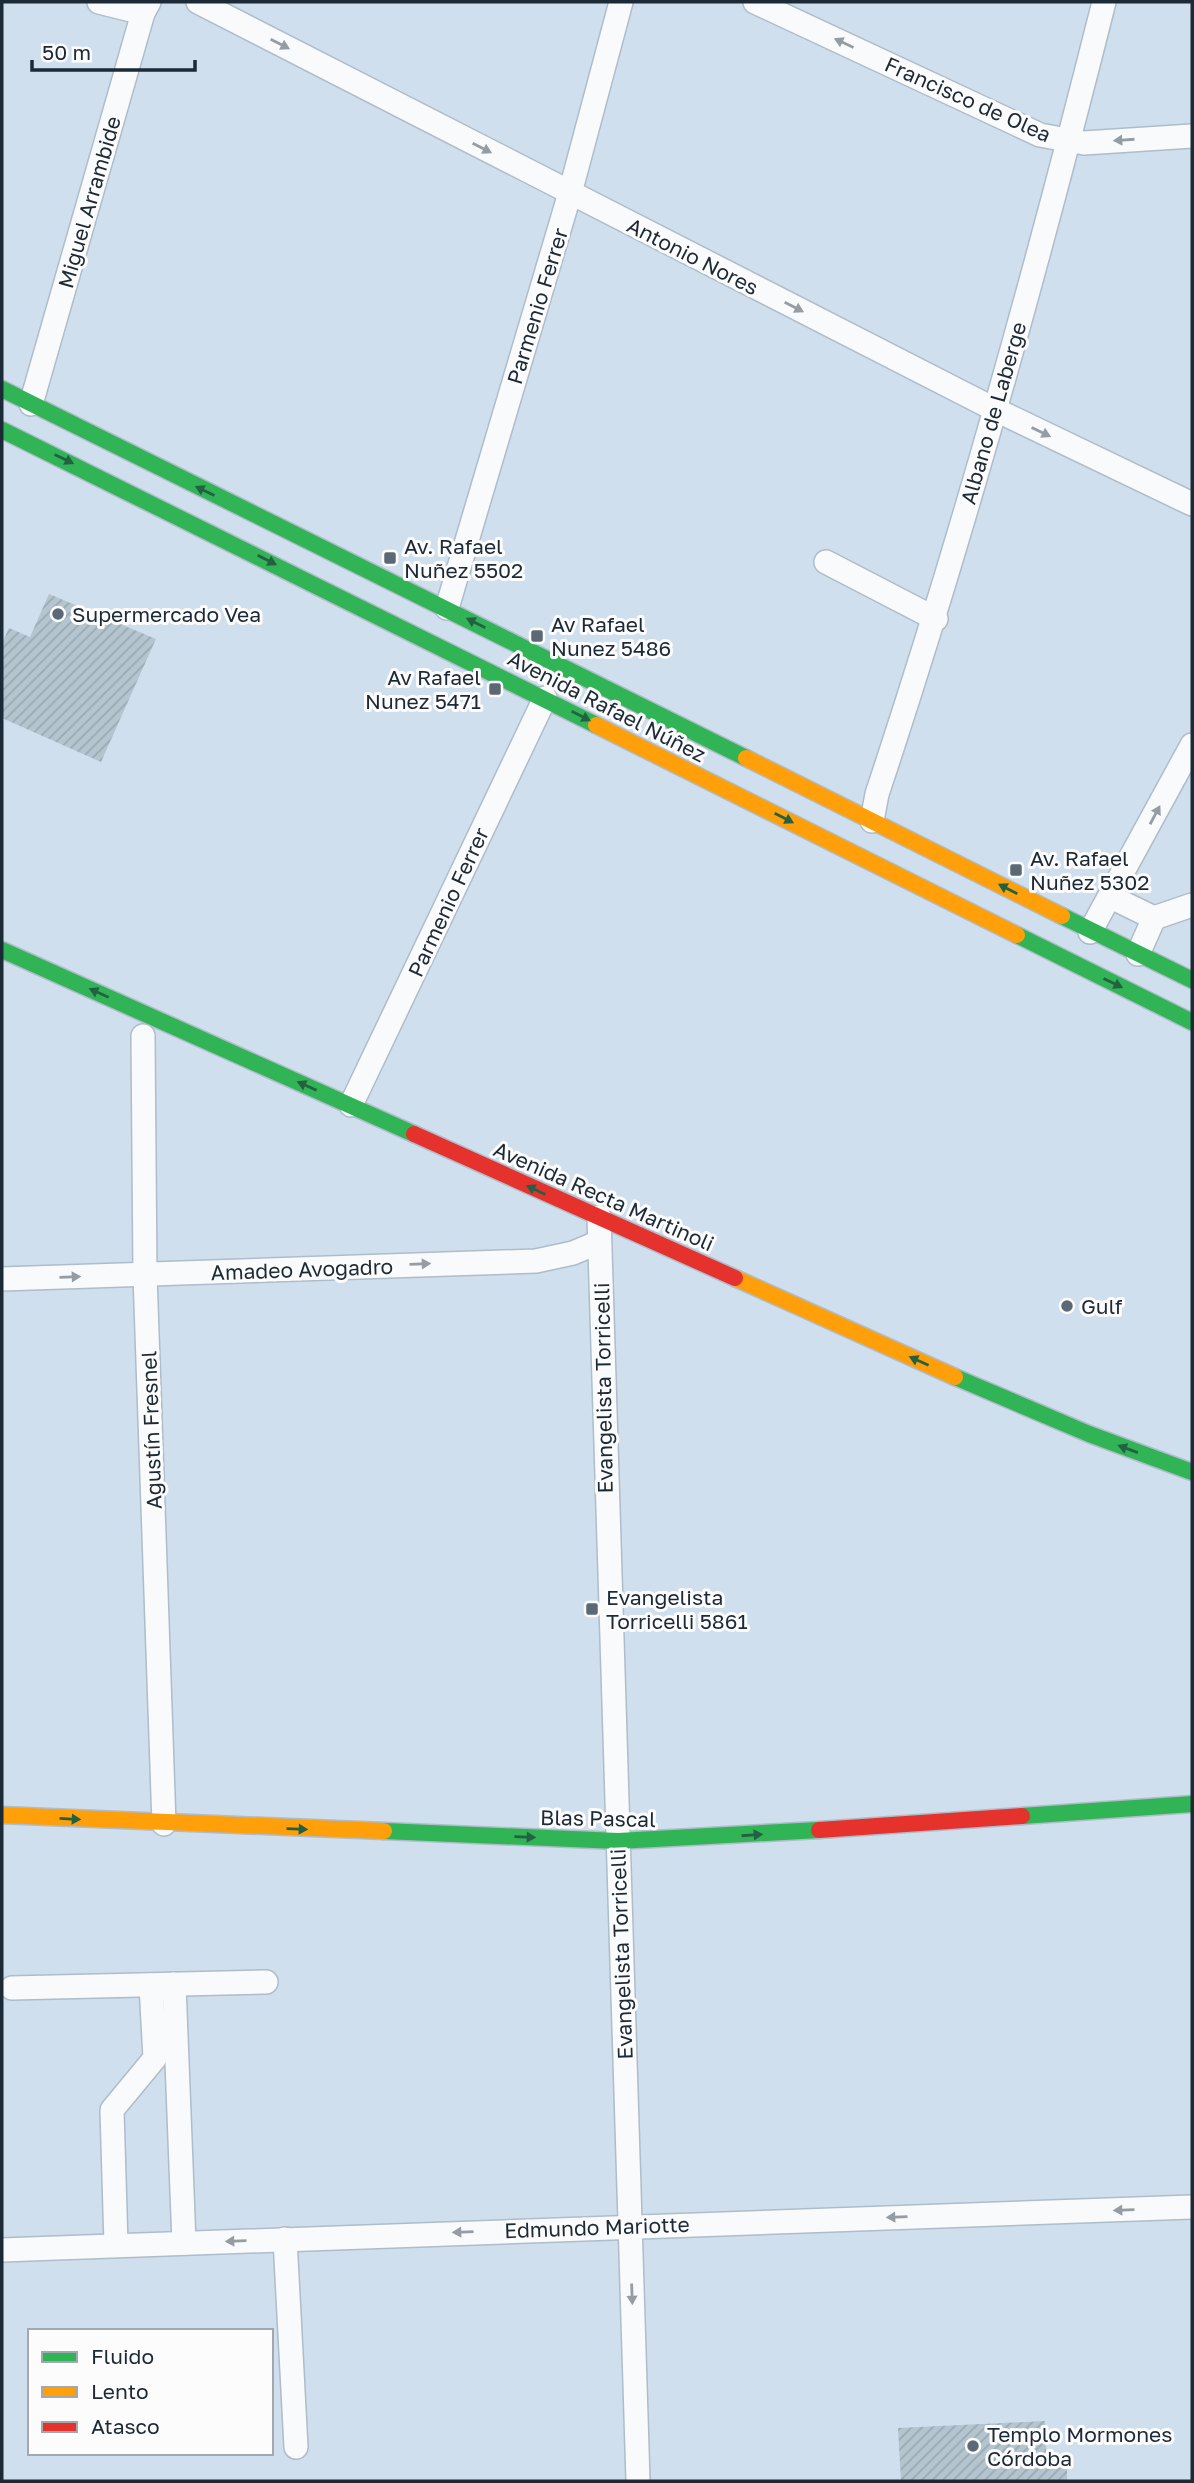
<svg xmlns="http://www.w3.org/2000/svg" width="1194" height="2483" viewBox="0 0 1194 2483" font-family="'Golos Text',sans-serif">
  <defs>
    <pattern id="building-hatch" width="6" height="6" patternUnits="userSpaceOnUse" patternTransform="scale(1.75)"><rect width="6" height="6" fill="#b4c5cf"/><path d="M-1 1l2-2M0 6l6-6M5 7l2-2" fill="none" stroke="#9aa9b2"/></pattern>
  </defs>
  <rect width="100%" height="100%" fill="#d0dfed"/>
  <!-- building -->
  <g fill="url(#building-hatch)">
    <path d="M49 594 156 639 101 762 2 718V643L9 628 30 637Z"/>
    <path d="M1045 2421 1047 2465 1067 2464V2481H901L898 2428Z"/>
  </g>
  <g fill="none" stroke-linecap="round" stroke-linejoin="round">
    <!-- street casing -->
    <g stroke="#afbcc9" stroke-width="26">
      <g id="street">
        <path d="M99 2 143 13"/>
        <path d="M198 2 994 409 1192 504"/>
        <path d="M755 2 1040 135 1084 143 1192 136"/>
        <path d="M31 404 143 13 149 2"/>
        <path d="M826 562 936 619"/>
        <path d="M447 608 570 193 621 2"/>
        <path d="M872 821 877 794C964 533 1037 268 1104 2"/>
        <path d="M1111 897 1154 918"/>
        <path d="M1090 932 1192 745"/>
        <path d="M1138 954 1154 918 1192 905"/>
        <path d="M143 1036 145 1275 164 1824"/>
        <path d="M351 1105 545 698"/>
        <path d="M599 1217 638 2481"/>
        <path d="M2 1279 536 1261 573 1253 599 1242"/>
        <path d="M174 1984 184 2243"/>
        <path d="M12 1988 266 1982"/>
        <path d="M285 2239 296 2447"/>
        <path d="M116 2245 112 2110 155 2058 151 1985"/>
        <path d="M2 2250 1192 2207"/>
      </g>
    </g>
    <!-- fast casing -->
    <g stroke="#afbcc9" stroke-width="19">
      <g id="fast">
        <path d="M2 389 746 758"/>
        <path d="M2 430 596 725"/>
        <path d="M1062 916 1192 980"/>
        <path d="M1017 935 1192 1022"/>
        <path d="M2 950 414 1134"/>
        <path d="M955 1377 1089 1434 1192 1472"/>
        <path d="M1022 1816 1192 1804"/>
        <path d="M384 1831 618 1841 819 1830"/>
      </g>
    </g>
    <!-- slow casing -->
    <g stroke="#afbcc9" stroke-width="19">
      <g id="slow">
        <path d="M596 725 1017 935"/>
        <path d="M746 758 1062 916"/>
        <path d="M735 1278 955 1377"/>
        <path d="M2 1815 384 1831"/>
      </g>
    </g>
    <!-- jam casing -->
    <g stroke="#afbcc9" stroke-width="19">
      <g id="jam">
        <path d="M414 1134 735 1278"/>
        <path d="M819 1830 1022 1816"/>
      </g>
    </g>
    <!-- street -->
    <use href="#street" stroke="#f8fafc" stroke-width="23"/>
    <!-- fast -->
    <use href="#fast" stroke="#30b455" stroke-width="16"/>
    <!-- slow -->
    <use href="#slow" stroke="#ff9f0a" stroke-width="16"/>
    <!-- jam -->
    <use href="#jam" stroke="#e5322d" stroke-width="16"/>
  </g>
  <!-- one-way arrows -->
  <defs><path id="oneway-solid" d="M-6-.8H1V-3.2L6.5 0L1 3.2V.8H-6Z" transform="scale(1.75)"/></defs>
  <g fill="#959ca3">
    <use href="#oneway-solid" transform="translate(844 43) rotate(-155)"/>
    <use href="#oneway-solid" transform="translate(280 44) rotate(27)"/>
    <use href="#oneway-solid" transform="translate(1124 140) rotate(176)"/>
    <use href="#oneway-solid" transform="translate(482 148) rotate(27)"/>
    <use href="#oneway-solid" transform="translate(794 307) rotate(27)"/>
    <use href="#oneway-solid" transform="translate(1041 432) rotate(26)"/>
    <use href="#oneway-solid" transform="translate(1155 815) rotate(-62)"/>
    <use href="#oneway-solid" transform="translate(420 1264) rotate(-2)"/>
    <use href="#oneway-solid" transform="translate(70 1277) rotate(-2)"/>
    <use href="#oneway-solid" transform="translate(1124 2210) rotate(178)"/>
    <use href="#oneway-solid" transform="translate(897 2217) rotate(178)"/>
    <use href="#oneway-solid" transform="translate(463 2232) rotate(178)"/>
    <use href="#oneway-solid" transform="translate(236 2241) rotate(178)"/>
    <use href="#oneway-solid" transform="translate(632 2294) rotate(88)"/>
  </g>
  <g fill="#246142">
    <use href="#oneway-solid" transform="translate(64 459) rotate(26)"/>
    <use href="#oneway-solid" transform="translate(205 491) rotate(-154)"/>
    <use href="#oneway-solid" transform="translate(267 560) rotate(27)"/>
    <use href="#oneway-solid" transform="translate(476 623) rotate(-153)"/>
    <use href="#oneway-solid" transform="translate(581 716) rotate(27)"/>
    <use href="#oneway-solid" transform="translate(784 818) rotate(27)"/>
    <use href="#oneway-solid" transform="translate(1008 889) rotate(-153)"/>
    <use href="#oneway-solid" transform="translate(1113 983) rotate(26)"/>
    <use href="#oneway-solid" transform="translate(99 993) rotate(-156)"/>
    <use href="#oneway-solid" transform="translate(307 1086) rotate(-156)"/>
    <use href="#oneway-solid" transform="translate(536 1190) rotate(-155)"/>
    <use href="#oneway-solid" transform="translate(919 1361) rotate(-156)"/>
    <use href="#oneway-solid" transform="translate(1128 1449) rotate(-160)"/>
    <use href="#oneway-solid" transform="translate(70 1819) rotate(3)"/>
    <use href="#oneway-solid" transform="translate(297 1829) rotate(2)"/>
    <use href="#oneway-solid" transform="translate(752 1835) rotate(-4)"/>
    <use href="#oneway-solid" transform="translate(525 1837) rotate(2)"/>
  </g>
  <!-- markers -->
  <g fill="#5b6976" stroke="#fcfcfc" stroke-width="2.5">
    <rect x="383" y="551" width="14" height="14" rx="3.5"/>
    <circle cx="58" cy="614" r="7"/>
    <rect x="530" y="629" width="14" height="14" rx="3.5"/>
    <rect x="488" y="682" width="14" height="14" rx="3.5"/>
    <rect x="1009" y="863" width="14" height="14" rx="3.5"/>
    <circle cx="1067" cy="1306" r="7"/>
    <rect x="585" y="1602" width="14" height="14" rx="3.5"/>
    <circle cx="973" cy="2446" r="7"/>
  </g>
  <g text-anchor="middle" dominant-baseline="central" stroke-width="6" stroke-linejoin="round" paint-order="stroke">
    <!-- street labels -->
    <g font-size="21" fill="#1c2936" stroke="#fcfcfc">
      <text transform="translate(968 99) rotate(24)">Francisco de Olea</text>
      <text transform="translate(89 202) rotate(-74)">Miguel Arrambide</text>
      <text transform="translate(693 256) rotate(27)">Antonio Nores</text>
      <text transform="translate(537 306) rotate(-73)">Parmenio Ferrer</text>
      <text transform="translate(993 413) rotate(-74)">Albano de Laberge</text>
      <text transform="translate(607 706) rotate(27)">Avenida Rafael Núñez</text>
      <text transform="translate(448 902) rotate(-65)">Parmenio Ferrer</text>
      <text transform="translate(604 1196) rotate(24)">Avenida Recta Martinoli</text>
      <text transform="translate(302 1269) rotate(-2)">Amadeo Avogadro</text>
      <text transform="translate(603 1388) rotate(-91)">Evangelista Torricelli</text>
      <text transform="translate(151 1430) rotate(-92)">Agustín Fresnel</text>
      <text transform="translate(598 1818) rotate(1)">Blas Pascal</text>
      <text transform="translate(621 1954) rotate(-92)">Evangelista Torricelli</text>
      <text transform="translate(597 2227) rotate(-2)">Edmundo Mariotte</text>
    </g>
    <!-- poi labels -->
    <g font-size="21" fill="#1c2936" stroke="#fcfcfc" text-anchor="start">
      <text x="404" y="546">Av. Rafael<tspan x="404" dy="24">Nuñez 5502</tspan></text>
      <text x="72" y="614">Supermercado Vea</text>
      <text x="551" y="624">Av Rafael<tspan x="551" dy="24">Nunez 5486</tspan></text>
      <text x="481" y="677" text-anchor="end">Av Rafael<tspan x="481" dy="24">Nunez 5471</tspan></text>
      <text x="1030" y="858">Av. Rafael<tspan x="1030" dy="24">Nuñez 5302</tspan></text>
      <text x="1081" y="1306">Gulf</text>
      <text x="606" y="1597">Evangelista<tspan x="606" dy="24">Torricelli 5861</tspan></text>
      <text x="987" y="2434">Templo Mormones<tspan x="987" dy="24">Córdoba</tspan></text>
    </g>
  </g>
  <!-- border -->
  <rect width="1194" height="2483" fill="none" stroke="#1c2936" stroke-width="7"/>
  <!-- legend -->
  <rect x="28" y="2329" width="245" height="126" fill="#fcfcfc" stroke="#a2a8ad" stroke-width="2"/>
  <rect x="42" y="2352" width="35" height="10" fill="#30b455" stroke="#a2a8ad" stroke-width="2"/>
  <text x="91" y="2364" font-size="21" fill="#1c2936">Fluido</text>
  <rect x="42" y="2387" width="35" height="10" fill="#ff9f0a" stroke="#a2a8ad" stroke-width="2"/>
  <text x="91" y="2399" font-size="21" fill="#1c2936">Lento</text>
  <rect x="42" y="2422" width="35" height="10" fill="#e5322d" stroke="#a2a8ad" stroke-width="2"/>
  <text x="91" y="2434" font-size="21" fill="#1c2936">Atasco</text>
  <!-- scale -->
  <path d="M32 60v10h163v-10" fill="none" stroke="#1c2936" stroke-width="3.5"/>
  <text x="42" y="60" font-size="21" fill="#1c2936" stroke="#fcfcfc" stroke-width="5" paint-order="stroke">50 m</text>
</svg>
